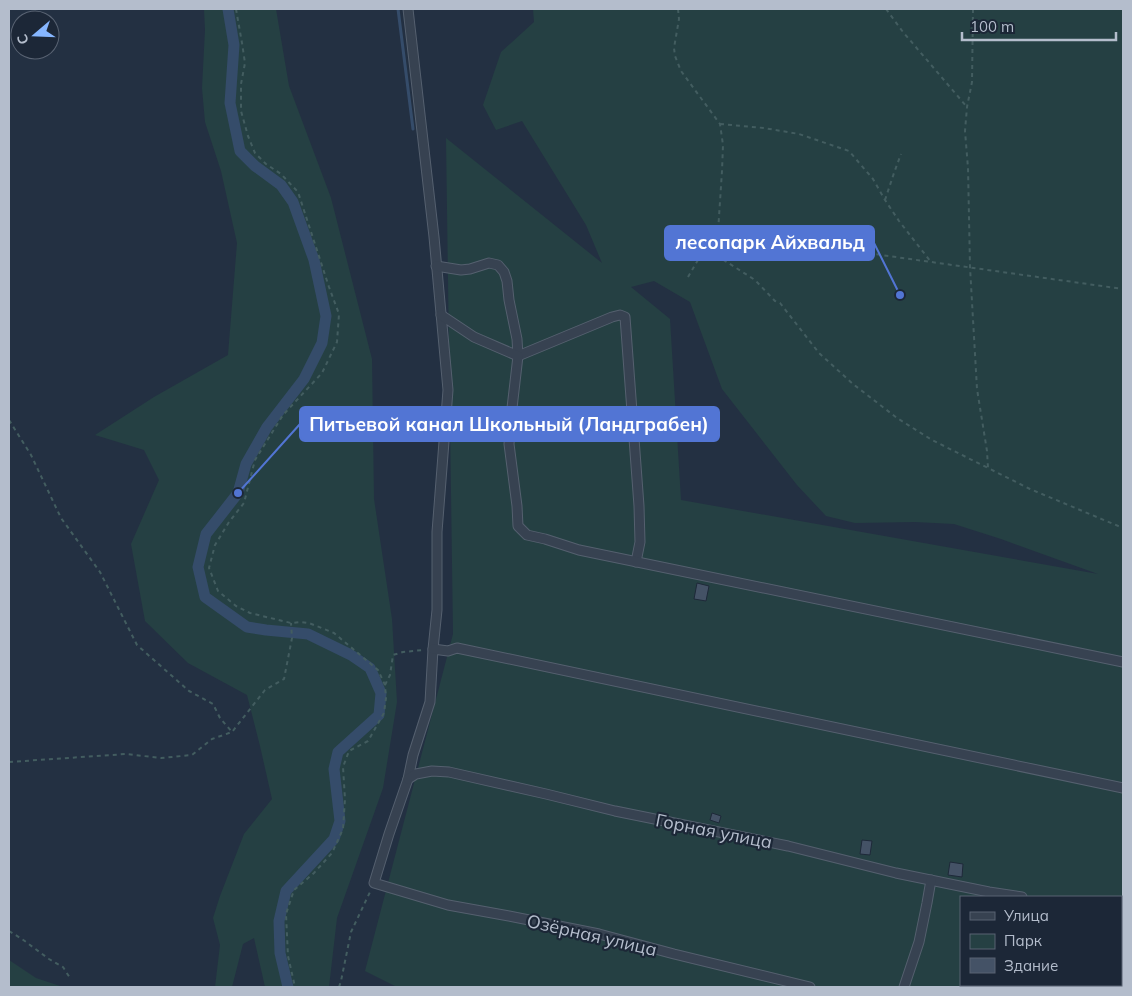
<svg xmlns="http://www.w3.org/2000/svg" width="1132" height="996" viewBox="0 0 1132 996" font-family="Mulish,sans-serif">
  <rect width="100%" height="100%" fill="#233042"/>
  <!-- green -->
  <g fill="#254043" fill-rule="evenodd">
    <path d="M204 9H276L289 86 331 198 372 359 374 499 392 619 397 702 383 788 337 918 329 987H265L254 938 243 944 232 987H215L220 945 213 918 220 896 244 834 272 799 260 746 247 695 188 663 145 621 131 544 159 480 144 450 95 435 154 397 228 355 237 243 221 171 205 122 202 88 205 30Z"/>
    <path d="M533 9H1123V987H397L365 971 453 634 446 138 602 263 586 225 522 121 496 130 483 105 501 52 534 22ZM654 281 690 302 722 389 797 485 826 516 855 523 915 522 954 524 1001 539 1098 574 681 500 670 319 631 287ZM961 897H1121V985H961Z"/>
    <path d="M9 960 36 978 63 987H9Z"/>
  </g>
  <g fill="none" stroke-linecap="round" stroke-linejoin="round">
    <!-- stream -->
    <path stroke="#354c6a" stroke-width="3" d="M398 9 413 129"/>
    <!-- canal -->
    <path stroke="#354c6a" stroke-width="11" d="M228 9 234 45 230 103 240 151 255 166 281 185 293 202 314 260 326 316 322 343 304 379 267 427 246 464 238 493 206 534 198 567 205 597 247 627 266 630 308 634 351 655 370 668 381 693 379 715 338 752 334 769 340 821 334 839 286 891 279 921 280 953 288 987"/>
  </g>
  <!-- building -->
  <g fill="#445266" stroke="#1e2939">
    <path d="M697 583 709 586 706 601 694 599Z"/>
    <path d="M712 813 721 816 719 823 710 820Z"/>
    <path d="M862 840 872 841 870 855 860 854Z"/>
    <path d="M950 862 963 864 962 877 948 875Z"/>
  </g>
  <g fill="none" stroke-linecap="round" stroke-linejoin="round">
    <!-- minor casing -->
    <g stroke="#55606f" stroke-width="11">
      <g id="minor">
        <path d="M408 9 434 237 448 390 437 532V610L433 649 430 702 413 755 408 779 389 834 374 883 448 905 509 916 599 934 674 954 810 987"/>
        <path d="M436 266 461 270 470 269 489 263 498 265 504 272 507 281 509 300 517 339 518 356 612 317 620 315 625 317 639 506 640 542 636 562"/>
        <path d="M441 315 474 337 518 356 512 408 509 444 517 506 518 526 527 535 545 539 579 550 1123 662"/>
        <path d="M433 649 448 651 457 648 1123 788"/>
        <path d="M408 779 416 774 432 771 449 772 546 794 615 811 788 846 896 873 989 892 1022 897"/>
        <path d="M1121 913H1123"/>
        <path d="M904 987 919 942 927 903 931 880"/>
      </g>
    </g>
    <!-- path -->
    <g stroke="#435d60" stroke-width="2" stroke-dasharray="4 4" stroke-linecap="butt">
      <path d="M236 9 242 43 245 63 241 84V111L248 136 255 153 266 164 281 174 298 192 329 287 339 314 337 342 322 373 283 415 255 460 244 503 229 522 215 545 209 568 218 591 236 606 250 613 291 623 301 622 309 623 334 633 378 670 385 685 386 698 384 713 368 741 349 751 343 767 345 799 343 829 332 853 314 873 294 890 286 914 288 956 295 987"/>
      <path d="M678 9 679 19 674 48 675 56 681 71 720 124 723 145 722 171 718 232 716 237 711 245 719 257 755 280 775 301 780 303 819 353 853 384 897 418 932 440 988 468"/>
      <path d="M886 9 903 32 967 107"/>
      <path d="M973 9 972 82 967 107 965 131 968 168 970 267 977 389 987 451 988 468 1030 489 1123 528"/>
      <path d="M720 124 764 128 799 134 849 151 873 179 885 200 899 221 931 262"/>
      <path d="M885 200 894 173 901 154"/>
      <path d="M718 232 1123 289"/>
      <path d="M688 277 702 253 711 245"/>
      <path d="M9 420 31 455 61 518 100 572 137 645 189 691 213 704 220 718 232 732"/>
      <path d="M385 685 390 675 393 655 403 652 423 650"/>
      <path d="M9 762 126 754 161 758 192 755 212 739 232 732 265 690 284 679 292 638 291 623"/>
      <path d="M9 931 22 939 49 959 63 967 70 978"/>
      <path d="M339 987 341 981 351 932 370 892"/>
    </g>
    <!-- minor -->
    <use href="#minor" stroke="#374251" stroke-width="9"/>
  </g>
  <g text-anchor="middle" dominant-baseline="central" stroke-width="4.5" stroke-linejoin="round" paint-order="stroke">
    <!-- street labels -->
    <g font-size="18" fill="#b4bdcc" stroke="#1c2737">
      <text transform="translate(714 831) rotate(11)">Горная улица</text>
      <text transform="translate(592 935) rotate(13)">Озёрная улица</text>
    </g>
  </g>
  <!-- callouts -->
  <path fill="none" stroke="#5275d4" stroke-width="2" d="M900 295L874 243M238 493L300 424"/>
  <g fill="#5275d4" stroke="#1c2737" stroke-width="2">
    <circle cx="900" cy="295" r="5"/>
    <circle cx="238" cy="493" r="5"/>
  </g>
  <g fill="#5275d4" stroke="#5275d4" stroke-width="2">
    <rect x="665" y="226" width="209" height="34" rx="5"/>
    <rect x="300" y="407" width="419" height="34" rx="5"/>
  </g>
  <g font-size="19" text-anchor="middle" font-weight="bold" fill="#fff">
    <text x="770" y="249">лесопарк Айхвальд</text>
    <text x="509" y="431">Питьевой канал Школьный (Ландграбен)</text>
  </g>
  <!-- border -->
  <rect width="1132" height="996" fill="none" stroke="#b4bdcc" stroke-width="20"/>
  <!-- legend -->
  <rect x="960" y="896" width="162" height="90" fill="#1c2737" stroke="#596373"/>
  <rect x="970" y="912" width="25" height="8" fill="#374251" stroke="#596373"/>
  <text x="1004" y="921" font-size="15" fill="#b4bdcc">Улица</text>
  <rect x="970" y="934" width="25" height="15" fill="#254043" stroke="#596373"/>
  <text x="1004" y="946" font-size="15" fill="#b4bdcc">Парк</text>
  <rect x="970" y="958" width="25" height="15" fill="#445266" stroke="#596373"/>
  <text x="1004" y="971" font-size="15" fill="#b4bdcc">Здание</text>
  <!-- north arrow -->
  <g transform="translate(35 35) rotate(251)"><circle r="24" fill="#1c2737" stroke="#596373"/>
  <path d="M0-4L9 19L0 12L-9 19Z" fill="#86b6ff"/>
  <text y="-8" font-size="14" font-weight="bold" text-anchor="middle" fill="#b4bdcc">С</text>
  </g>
  <!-- scale -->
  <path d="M962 32v8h154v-8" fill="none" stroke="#b4bdcc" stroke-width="2.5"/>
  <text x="970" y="32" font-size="15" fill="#b4bdcc" stroke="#1c2737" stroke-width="4" paint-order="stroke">100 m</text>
</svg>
